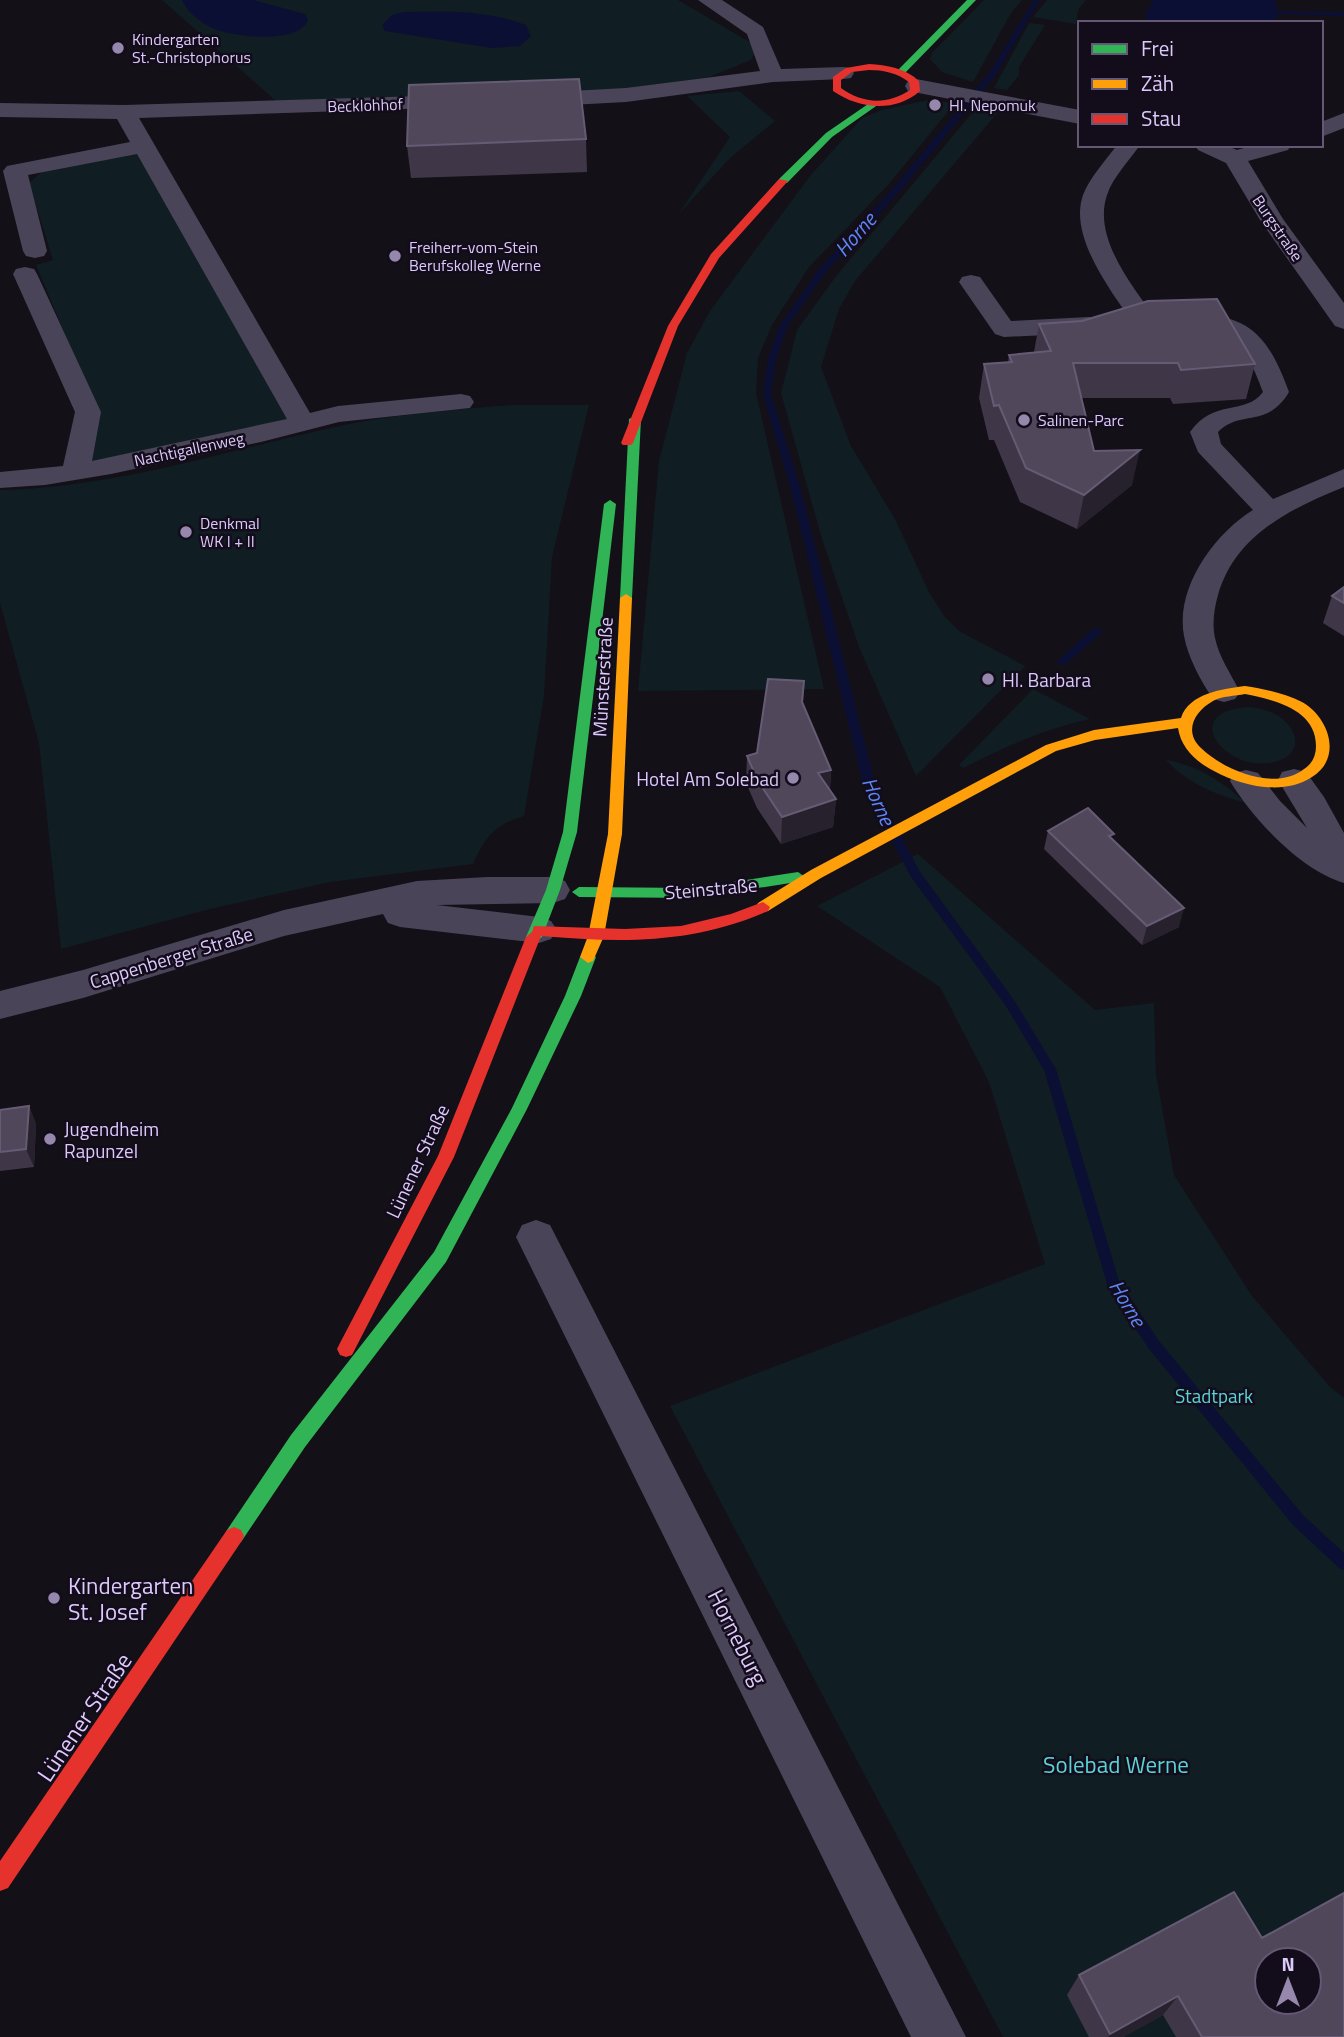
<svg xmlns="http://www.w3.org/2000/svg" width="1344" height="2037" viewBox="0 0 1344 2037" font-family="'Titillium Web',sans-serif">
  <rect width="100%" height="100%" fill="#131018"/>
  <!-- green -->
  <g fill="#101e23" fill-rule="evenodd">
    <path d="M162 0H678L758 47 751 60 709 77 625 90 276 101Z"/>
    <path d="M984 0H1022L1011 13 973 82 942 72 930 59 932 53Z"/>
    <path d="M1047 0H1086L1078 10 1076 24 1033 17Z"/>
    <path d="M1029 23 1045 25 1019 67V75L1007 90 994 88Z"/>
    <path d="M739 91 775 121 729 159 678 215 730 137 687 96Z"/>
    <path d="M928 100 955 103 888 185 809 267 772 325 758 358 756 393 824 689 638 691 659 461 687 353 710 311 810 176 862 118 882 110Z"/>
    <path d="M977 107 998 112 855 281 839 309 821 367 851 446 895 519 929 592 944 616 959 631 1025 666 916 776 859 647 822 539 781 393 797 330 837 275Z"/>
    <path d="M143 146 302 422 88 463 97 411 36 265 53 260 29 183 45 169Z"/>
    <path d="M510 405H589L552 557 544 695 524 816C494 825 486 836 473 864L330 882 210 909 61 949 39 743 0 603V490C115 488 228 450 340 426 396 414 453 410 510 405Z"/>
    <path d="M1033 689 1090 719C1044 729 1005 747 963 768L959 765Z"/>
    <path d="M1249 707C1258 708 1267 710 1275 714 1296 725 1306 752 1278 761 1228 777 1175 711 1249 707Z"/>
    <path d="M1166 760C1198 765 1222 782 1246 803 1214 794 1189 784 1166 760Z"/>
    <path d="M918 854 1095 1010 1154 1003 1156 1074 1174 1175 1252 1296 1330 1387 1344 1398V2037H1003L670 1406 1045 1264 989 1082 940 987 817 906ZM1267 1960H1309V2002H1267Z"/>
  </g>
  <!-- water -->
  <g fill="#0b0f33">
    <path d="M182 0H253L305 14 308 19C301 44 240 37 220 31 205 26 188 14 182 0Z"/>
    <path d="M1153 0H1275L1278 10 1275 23H1148L1145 15Z"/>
    <path d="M403 12C445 11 487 10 526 25L531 36 520 46 492 48 385 31 382 25 392 15Z"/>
  </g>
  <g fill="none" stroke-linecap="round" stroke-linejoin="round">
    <!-- stream -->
    <g fill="#0b0f33" fill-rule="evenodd">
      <path d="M1034 0H1040L995 76 900 191 825 273 787 327 776 359 771 394 801 490 876 788 920 872 1014 1000 1056 1069 1119 1281 1159 1341 1303 1515 1344 1553V1570L1339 1568 1293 1525 1149 1349 1108 1287 1044 1070 1006 1006 911 877 864 788 791 490 763 394 768 359 779 327 819 269 894 187 989 73Z"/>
      <path d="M1278 11 1344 12V16L1276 14 1275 13Z"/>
      <path d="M1097 628 1101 629V633L1066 664H1058V660L1093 629Z"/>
    </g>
    <!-- street -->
    <g fill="#4a4459" fill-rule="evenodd">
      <path d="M698 0H722L763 27 781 69 843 67 851 68 854 73 851 78 843 79 773 82 626 102 533 107 525 105 522 100 525 95 533 93 626 88 760 71 747 34Z"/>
      <path d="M916 79 1080 110V124L908 91 905 86 908 81Z"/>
      <path d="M457 95 465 97 468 102 465 107 139 118 310 413 338 406 461 394 470 396 474 402 470 408 339 422 261 442 111 474 45 485 0 488V472L63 466 75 412 13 274 16 269 25 267 34 269 37 274 101 412 92 461 287 419 137 154 28 175 47 251 44 256 35 258 26 256 23 251 3 171 7 166 130 142 117 119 0 117V103L124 105Z"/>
      <path d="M1344 113V128L1321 137V122Z"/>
      <path d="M1117 145H1140C1129 161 1113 177 1107 195 1092 239 1135 289 1158 322L1154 327 1145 330 1136 327C1113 294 1068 237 1083 195 1090 177 1106 160 1117 145Z"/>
      <path d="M1195 145H1225L1237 150 1254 145H1291L1288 150 1248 161 1283 219 1344 303V329L1335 326 1260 220 1226 163 1198 150Z"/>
      <path d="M971 275 980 277 1011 321 1089 317 1098 320 1102 325 1098 330 1089 333 1004 337 995 334 959 282 962 277Z"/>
      <path d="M1186 314C1249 313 1268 335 1289 392 1267 429 1241 409 1218 432L1221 444 1273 499 1344 469V487C1290 509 1235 535 1218 595 1214 609 1212 624 1215 638 1219 657 1231 674 1240 692L1235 699 1224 702 1213 699C1201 681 1188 658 1184 636 1175 588 1214 534 1253 510L1198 452 1190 432C1214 398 1245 416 1263 392 1255 371 1242 336 1217 330 1203 327 1190 331 1177 327L1173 322 1177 317Z"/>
      <path d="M1294 769 1306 772 1324 797 1344 833V883C1300 870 1253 819 1230 781L1234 773 1246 770 1258 773 1280 801 1307 828 1278 780 1282 772Z"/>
      <path d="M487 877H553L565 881 570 890 565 899 553 903 437 905 539 917 551 921 557 930 551 939 539 943 400 927 388 923 383 914 284 936 83 998 0 1019V991L83 970 284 910 417 881Z"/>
      <path d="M536 1220 550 1225 966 2037H911L516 1237 522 1225Z"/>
    </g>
    <!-- fast -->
    <g fill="#30b455" fill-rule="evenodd">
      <path d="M967 0H976L904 74H898V70Z"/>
      <path d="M871 102 879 104 832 137 787 183H779V179L826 133Z"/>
      <path d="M635 416 641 419 632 598 626 602 620 598 629 419Z"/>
      <path d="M610 500 616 504 577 832 560 890 542 937 534 943 526 937 546 890 563 832 604 504Z"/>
      <path d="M798 872 805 877 803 881 694 898 579 897 572 892 579 887 694 888Z"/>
      <path d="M588 951 596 957 581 996 527 1109 446 1262 305 1447 241 1542 234 1545 227 1542 224 1536 227 1530 291 1435 434 1252 512 1108 565 996 580 957Z"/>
    </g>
    <!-- slow -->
    <g fill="#ff9f0a" fill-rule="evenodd">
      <path d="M626 594 632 598 622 834 604 936 593 961 588 963 580 957 588 936 608 834 620 598Z"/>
      <path d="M1245 686C1264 689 1285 693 1302 702 1329 717 1343 758 1312 777 1284 796 1241 786 1214 771 1196 762 1181 748 1178 728L1095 740 1056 751 821 878 768 911 763 912 756 907 758 903 811 870 1046 745 1094 730 1181 718C1189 693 1223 689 1245 686ZM1245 694C1274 700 1316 709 1316 746 1316 756 1312 764 1304 769 1274 792 1224 770 1201 748 1183 731 1195 711 1213 701 1222 696 1235 696 1245 694Z"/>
    </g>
    <!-- jam -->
    <g fill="#e5322d" fill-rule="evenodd">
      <path d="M869 64C887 65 905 68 919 81L920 91C895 113 859 109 833 91V77L846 68ZM869 70C884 70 897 73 909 82L910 90C887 105 863 104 841 88V80L852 72Z"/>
      <path d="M779 179 788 181 719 258 678 326 633 443 631 445H623L621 443 668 326 711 254Z"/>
      <path d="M763 902 770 907 768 911C692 944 623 943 541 936L454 1157 352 1355 346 1357 340 1355 337 1349 340 1343 438 1156 526 937 532 932 534 926 625 929 681 926 731 914Z"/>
      <path d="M234 1527 241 1530 244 1536 241 1542 8 1888 0 1891V1861L227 1530Z"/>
    </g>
  </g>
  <!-- wall -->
  <g fill="#3f3748">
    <path d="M586 139 587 172 411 178 407 146Z"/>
    <path d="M1039 324 1255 364 1246 399 1173 404 1170 398H1081L1094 451 1132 485 1077 529 1020 502 994 440H989L979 398 984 364 1008 362 1009 355 1034 352Z"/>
    <path d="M1344 587V636L1323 623 1332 596Z"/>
    <path d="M804 681 803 705 831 770 830 790 836 799 833 827 781 844 757 808 746 783 747 756 757 753Z"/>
    <path d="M1048 831 1113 840 1179 927 1142 945 1044 849Z"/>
    <path d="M29 1106 36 1124 34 1167 0 1171V1110Z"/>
    <path d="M1262 1938 1344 2037H1176L1163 2015 1123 2037H1089L1067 1995 1079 1975Z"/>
  </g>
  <!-- shaded-wall -->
  <g fill="#26212c">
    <path d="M1140 450 1132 485 1077 529 1084 495Z"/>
    <path d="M831 770 829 797 818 773Z"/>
    <path d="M836 799 833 827 781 844 782 817Z"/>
    <path d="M1184 908 1179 927 1142 945 1147 926Z"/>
    <path d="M29 1106 36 1124 34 1167 26 1149Z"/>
    <path d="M1178 1996 1163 2015 1123 2037H1108L1110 2034Z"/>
  </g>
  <!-- building -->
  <g fill="#50475b" stroke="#665b74" stroke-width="2" fill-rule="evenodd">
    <path d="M579 79 586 139 407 146 409 85Z"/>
    <path d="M1217 299 1255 364 1181 370 1178 363H1073L1094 451 1140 450 1084 495 1026 468 999 405 994 406 984 364 1012 362 1009 355 1051 351 1039 324 1082 321 1148 301Z"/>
    <path d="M1344 587V603L1332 596Z"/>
    <path d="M768 679 804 681 802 702 831 770 818 773 836 799 782 817 758 781 747 756 757 753Z"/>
    <path d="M1088 808 1114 834 1109 836 1184 908 1147 926 1048 831Z"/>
    <path d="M29 1106 26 1149 0 1152V1110Z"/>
    <path d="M1234 1892 1262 1938 1344 1893V2037H1202L1178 1996 1110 2034 1079 1975ZM1267 1960H1309V2002H1267Z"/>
  </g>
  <!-- markers -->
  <g fill="#9688ac" stroke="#130c1b" stroke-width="2.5">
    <circle cx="118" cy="48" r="7"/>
    <circle cx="935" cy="105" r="7"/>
    <circle cx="395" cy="256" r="7"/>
    <circle cx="1024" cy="420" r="7"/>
    <circle cx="186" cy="532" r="7"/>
    <circle cx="988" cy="679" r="7"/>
    <circle cx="793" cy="778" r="7"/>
    <circle cx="50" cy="1139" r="7"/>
    <circle cx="54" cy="1598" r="7"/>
  </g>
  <g text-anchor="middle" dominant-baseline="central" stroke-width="5" stroke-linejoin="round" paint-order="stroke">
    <!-- far-poi labels -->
    <g font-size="16" fill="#ddc9fc" stroke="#130c1b" text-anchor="start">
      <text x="132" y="39">Kindergarten<tspan x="132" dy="18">St.-Christophorus</tspan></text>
      <text x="949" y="105">Hl. Nepomuk</text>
      <text x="409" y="247">Freiherr-vom-Stein<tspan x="409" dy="18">Berufskolleg Werne</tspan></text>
      <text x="1038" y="420">Salinen-Parc</text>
      <text x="200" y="523">Denkmal<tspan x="200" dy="18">WK I + II</tspan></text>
    </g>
    <!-- far-street labels -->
    <g font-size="16" fill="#ddc9fc" stroke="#130c1b">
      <text transform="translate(365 105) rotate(-2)">Becklohhof</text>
      <text transform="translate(1278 228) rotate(56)">Burgstraße</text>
      <text transform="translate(189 449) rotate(-12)">Nachtigallenweg</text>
    </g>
    <!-- street labels -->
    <g font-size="19" fill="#ddc9fc" stroke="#130c1b">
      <text transform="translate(602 677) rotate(-87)">Münsterstraße</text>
      <text transform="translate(711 888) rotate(-5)">Steinstraße</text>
      <text transform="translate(171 957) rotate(-17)">Cappenberger Straße</text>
      <text transform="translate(417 1161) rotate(-65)">Lünener Straße</text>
    </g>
    <!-- poi labels -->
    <g font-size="19" fill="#ddc9fc" stroke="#130c1b" text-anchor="start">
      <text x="1002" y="679">Hl. Barbara</text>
      <text x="779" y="778" text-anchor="end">Hotel Am Solebad</text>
      <text x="64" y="1128">Jugendheim<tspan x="64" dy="22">Rapunzel</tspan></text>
    </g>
    <!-- park labels -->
    <g font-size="19" fill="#5ad5d7" stroke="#130c1b">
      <text x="1214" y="1395">Stadtpark</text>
    </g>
    <!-- water labels -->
    <g font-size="21" font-style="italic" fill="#5c86f7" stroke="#130c1b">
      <text transform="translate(855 234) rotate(-49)">Horne</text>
      <text transform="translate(879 801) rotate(66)">Horne</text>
      <text transform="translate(1128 1303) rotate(59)">Horne</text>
    </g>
    <!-- near-poi labels -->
    <g font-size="23" fill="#ddc9fc" stroke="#130c1b" text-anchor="start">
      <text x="68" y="1585">Kindergarten<tspan x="68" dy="26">St. Josef</tspan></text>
    </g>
    <!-- near-street labels -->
    <g font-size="23" fill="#ddc9fc" stroke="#130c1b">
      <text transform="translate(738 1637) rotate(63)">Horneburg</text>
      <text transform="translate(84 1717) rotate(-56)">Lünener Straße</text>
    </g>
    <!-- near-park labels -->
    <g font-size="23" fill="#5ad5d7" stroke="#130c1b">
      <text x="1116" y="1764">Solebad Werne</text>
    </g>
  </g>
  <!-- legend -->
  <rect x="1078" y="21" width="245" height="126" fill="#130c1b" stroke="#645875" stroke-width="2"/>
  <rect x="1092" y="44" width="35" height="10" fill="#30b455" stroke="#645875" stroke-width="2"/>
  <text x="1141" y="56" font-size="21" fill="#ddc9fc">Frei</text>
  <rect x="1092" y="79" width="35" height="10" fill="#ff9f0a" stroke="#645875" stroke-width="2"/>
  <text x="1141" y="91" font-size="21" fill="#ddc9fc">Zäh</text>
  <rect x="1092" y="114" width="35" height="10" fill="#e5322d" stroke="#645875" stroke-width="2"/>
  <text x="1141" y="126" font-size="21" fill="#ddc9fc">Stau</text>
  <!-- north arrow -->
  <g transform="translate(1288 1981)"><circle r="33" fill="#130c1b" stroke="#645875" stroke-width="2"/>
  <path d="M0-5L12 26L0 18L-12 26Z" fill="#9688ac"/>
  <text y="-10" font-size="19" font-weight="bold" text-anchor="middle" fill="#ddc9fc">N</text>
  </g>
</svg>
